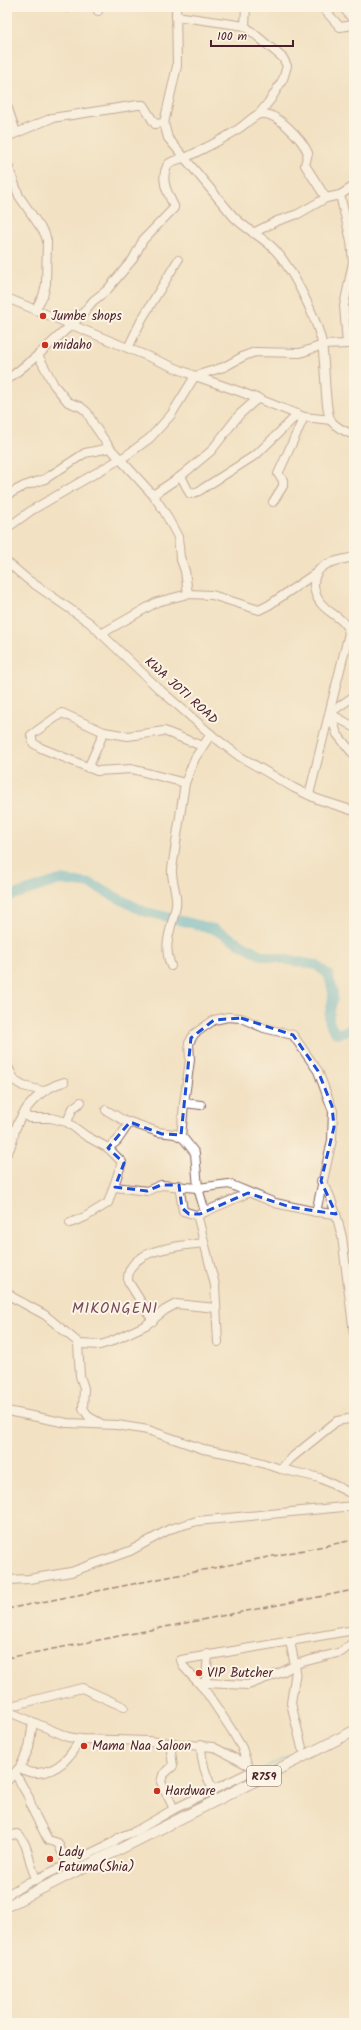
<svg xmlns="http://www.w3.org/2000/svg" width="361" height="2030" viewBox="0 0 361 2030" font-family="Kalam,sans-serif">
  <rect width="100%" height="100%" fill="#fcf5e5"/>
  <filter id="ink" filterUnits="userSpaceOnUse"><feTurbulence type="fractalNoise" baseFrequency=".025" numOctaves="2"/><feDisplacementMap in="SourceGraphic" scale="8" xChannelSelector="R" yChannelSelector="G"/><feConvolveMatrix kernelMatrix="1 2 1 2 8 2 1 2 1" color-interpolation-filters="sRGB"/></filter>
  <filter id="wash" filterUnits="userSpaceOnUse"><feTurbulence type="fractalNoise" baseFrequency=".012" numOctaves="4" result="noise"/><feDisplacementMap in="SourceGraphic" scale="16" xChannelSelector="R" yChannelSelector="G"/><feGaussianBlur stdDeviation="0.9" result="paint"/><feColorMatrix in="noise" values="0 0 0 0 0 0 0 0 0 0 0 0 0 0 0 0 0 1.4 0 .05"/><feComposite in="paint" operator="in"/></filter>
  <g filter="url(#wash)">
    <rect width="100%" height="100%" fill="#f2e1c3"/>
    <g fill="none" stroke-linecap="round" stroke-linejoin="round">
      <!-- stream -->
      <g stroke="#52b5d0" stroke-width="1.5">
        <path d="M304 1750 329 1738"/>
        <path d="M255 1772 301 1751"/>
        <path d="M27 1888 34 1884"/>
      </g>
      <!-- river -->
      <path stroke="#52b5d0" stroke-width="10" d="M7 897 60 880 91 884 143 911 214 929 261 955 316 965 328 974C330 980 332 986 333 993 334 1010 321 1017 337 1034L354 1028"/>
    </g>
  </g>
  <g filter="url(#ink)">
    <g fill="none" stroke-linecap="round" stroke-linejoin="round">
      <!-- minor casing -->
      <g stroke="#856360" stroke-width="10">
        <g id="minor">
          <path d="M66 7 67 8"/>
          <path d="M176 7 177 66 164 123 168 138 233 216C244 228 259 235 271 246 290 263 315 315 321 339 326 358 324 410 331 421 337 428 346 432 354 435"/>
          <path d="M322 7 340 27 354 25"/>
          <path d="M343 7 354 21"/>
          <path d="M98 11V7"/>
          <path d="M176 16 245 26 283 58 287 66 283 79 271 99 259 114"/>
          <path d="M245 26 246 7"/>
          <path d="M7 106 16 132"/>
          <path d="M7 137 52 118 138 105H143L155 124 164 123"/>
          <path d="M7 163 19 196 45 234 47 241 46 284 43 296 35 310"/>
          <path d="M253 233 277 221 298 214 326 198 340 195 354 186"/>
          <path d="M7 298 195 376 241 392 304 417 331 420"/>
          <path d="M128 348 142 319 178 260"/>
          <path d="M38 355 54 385 68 402 81 407 87 412 94 425 110 448 153 495 164 511 178 537 180 557 185 571 188 594"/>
          <path d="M7 380 38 355 79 318 93 301 107 290 133 259 143 240 174 208V206C168 194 160 180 167 166 170 160 183 159 189 156 208 146 228 138 245 124 249 121 255 115 260 114 276 111 302 139 308 153L305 165 326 198"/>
          <path d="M181 476 190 494 199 491 257 454 298 414"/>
          <path d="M7 495 24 486 45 479 85 453 110 448"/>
          <path d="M153 495 181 476 211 451 239 415 258 398"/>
          <path d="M273 502 283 486V480L278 474 304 417"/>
          <path d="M7 528 32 510 127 455 150 438 171 415 195 376 224 367 244 356 255 352 300 353 323 345 347 344 344 306 353 262 351 241 340 195"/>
          <path d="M7 562 27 579 90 623 158 688 214 737 239 756 294 788 317 799 354 811"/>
          <path d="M101 634 157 602 188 594 212 595 259 610 269 605 316 573"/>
          <path d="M330 712 337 734 354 755"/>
          <path d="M330 713 354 696"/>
          <path d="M331 714 354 727"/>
          <path d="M88 768 104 732"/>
          <path d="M185 783 132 769 97 771 41 748 33 743 31 735 62 713 104 732 128 736 164 731 202 746"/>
          <path d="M309 795 349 633C345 613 314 613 314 583 315 562 337 561 354 557"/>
          <path d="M171 966C162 944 172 928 176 906 178 894 171 881 172 869L185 783 195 758 211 734"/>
          <path d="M7 1065 15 1081 23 1086 43 1091"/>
          <path d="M184 1103 201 1105"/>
          <path d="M106 1110 128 1123"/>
          <path d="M24 1114 29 1118H51L67 1122 86 1136 108 1148 122 1162 108 1203 85 1217 70 1223"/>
          <path d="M67 1122 73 1108 81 1102"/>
          <path d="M181 1137 184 1103 190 1060 189 1043 194 1034 214 1020 228 1017 241 1018 264 1028 293 1035 318 1071 333 1111 332 1140 316 1212"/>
          <path d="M108 1148 117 1141 130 1122 158 1132 175 1134 184 1139 195 1153 198 1188 205 1212"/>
          <path d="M7 1153C12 1147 13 1138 15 1130 23 1108 41 1088 64 1082"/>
          <path d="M321 1181 329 1194 336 1214"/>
          <path d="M179 1185 183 1211 196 1215 198 1218 215 1285 218 1342"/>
          <path d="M115 1187 147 1191 161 1185 198 1188 229 1184 275 1203 316 1212 336 1214 342 1237 354 1334"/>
          <path d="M200 1214 248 1193"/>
          <path d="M7 1291 12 1297 45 1315 80 1344 100 1345 110 1342 146 1325 165 1310 176 1304 216 1308"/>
          <path d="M153 1321 128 1281C126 1248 182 1246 204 1243"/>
          <path d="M78 1344 80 1376 84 1388 83 1408 89 1417 100 1423"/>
          <path d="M7 1411 67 1423 117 1425 148 1430 203 1449 236 1455 281 1469 320 1478 354 1495"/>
          <path d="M281 1469 290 1459 337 1421 354 1418"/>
          <path d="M7 1580 29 1579 71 1572 130 1551 170 1529 197 1521 354 1506"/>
          <path d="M290 1641 296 1671 291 1703 302 1748"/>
          <path d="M205 1683 248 1685 282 1672 299 1663 341 1652 354 1642"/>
          <path d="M202 1686 206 1679 208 1654"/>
          <path d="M7 1707 82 1688 124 1707"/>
          <path d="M7 1711 68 1737 80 1739 148 1741 213 1747 248 1765"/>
          <path d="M174 1743 171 1751 173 1766 163 1775 161 1782 174 1809"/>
          <path d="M201 1745C201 1762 206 1775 213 1790"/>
          <path d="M247 1764 242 1748 231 1729 205 1690 183 1666 181 1660 354 1630"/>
          <path d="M20 1767C25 1772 30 1773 37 1773 59 1772 71 1756 80 1739"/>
          <path d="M15 1773 29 1798 32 1809 46 1836 48 1840 58 1843 67 1864"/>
          <path d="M7 1781 20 1767 29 1748 33 1722"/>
          <path d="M7 1836 17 1834C30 1843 28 1867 37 1879"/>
          <path d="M7 1895 29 1882 37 1879 112 1843 120 1837 136 1831 174 1809 252 1771"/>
        </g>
      </g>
      <!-- major casing -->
      <g stroke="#856360" stroke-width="12">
        <path id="major" d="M7 1906 354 1731"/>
      </g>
      <!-- minor -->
      <use href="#minor" stroke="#fff" stroke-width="8"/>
      <!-- major -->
      <use href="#major" stroke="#fff" stroke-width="10"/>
      <!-- rail -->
      <g stroke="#4a1f2b" stroke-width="1.5" stroke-dasharray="6 3" stroke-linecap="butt">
        <path d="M7 1609 354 1540"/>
        <path d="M7 1658 354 1590"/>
      </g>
    </g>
  </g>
  <!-- marked area -->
  <path d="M0 0H361V2030H0ZM241 1018 293 1035 318 1071 332 1106 334 1127 321 1181 336 1214 290 1207 248 1193 200 1214H189L182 1208 179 1185H161L147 1191 115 1187 124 1163 108 1148 130 1122 162 1134 181 1135 191 1038 214 1020Z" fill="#f2e1c3" fill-opacity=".55" fill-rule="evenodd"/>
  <path fill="none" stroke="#1d4ed8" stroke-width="3" stroke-dasharray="8 5" stroke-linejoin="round" d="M241 1018 293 1035 318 1071 332 1106 334 1127 321 1181 336 1214 290 1207 248 1193 200 1214H189L182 1208 179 1185H161L147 1191 115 1187 124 1163 108 1148 130 1122 162 1134 181 1135 191 1038 214 1020Z"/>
  <!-- markers -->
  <g fill="#c8321e" stroke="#fcf5e5" stroke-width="1.5">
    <circle cx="43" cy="316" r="4"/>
    <circle cx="45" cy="345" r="4"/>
    <circle cx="199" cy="1673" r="4"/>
    <circle cx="84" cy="1746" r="4"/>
    <circle cx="157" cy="1791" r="4"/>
    <circle cx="50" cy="1859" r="4"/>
  </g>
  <g text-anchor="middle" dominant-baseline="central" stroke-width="4" stroke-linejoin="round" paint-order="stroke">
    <!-- shield labels -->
    <rect fill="#fcf5e5" stroke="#7f5f63" stroke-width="1" x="247" y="1766" width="34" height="20" rx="3"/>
    <g font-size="12" font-weight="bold" fill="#4a1f2b">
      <text x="264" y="1776">R759</text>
    </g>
    <!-- poi labels -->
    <g font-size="13" fill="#4a1f2b" stroke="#fcf5e5" text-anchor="start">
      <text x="51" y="316">Jumbe shops</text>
      <text x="53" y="345">midaho</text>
      <text x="207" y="1673">VIP Butcher</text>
      <text x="92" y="1746">Mama Naa Saloon</text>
      <text x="165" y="1791">Hardware</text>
      <text x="58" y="1852">Lady<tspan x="58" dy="15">Fatuma(Shia)</tspan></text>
    </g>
    <!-- street labels -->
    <g font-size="13" fill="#4a1f2b" stroke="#fcf5e5">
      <text transform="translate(181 691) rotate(42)">KWA JOTI ROAD</text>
    </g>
    <!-- quarter labels -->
    <g font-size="15" letter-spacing="1" fill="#76495c" stroke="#fcf5e5">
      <text x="115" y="1309">MIKONGENI</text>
    </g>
  </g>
  <!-- margin -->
  <rect width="361" height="2030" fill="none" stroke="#fcf5e5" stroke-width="24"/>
  <!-- scale -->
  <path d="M211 40v6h82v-6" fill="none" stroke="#4a1f2b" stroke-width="2"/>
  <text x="217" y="40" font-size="12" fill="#4a1f2b" stroke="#fcf5e5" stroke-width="3" paint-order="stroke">100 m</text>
</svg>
